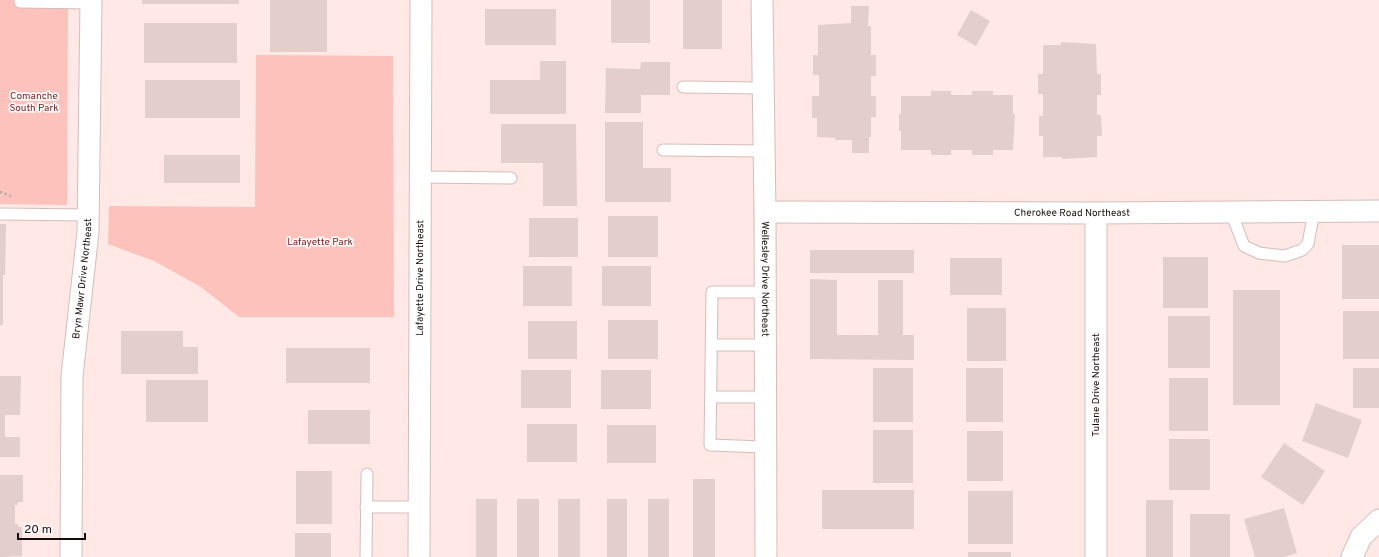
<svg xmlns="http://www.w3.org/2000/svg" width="1379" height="557" viewBox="0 0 1379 557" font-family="Overpass,sans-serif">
  <rect width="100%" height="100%" fill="#ffe8e5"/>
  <!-- green -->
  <g fill="#fcc2bb">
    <path d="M0 0H68L67 205 0 204Z"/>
    <path d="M256 55 393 56 394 317H239L201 287 154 261 108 244 109 206 255 207Z"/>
  </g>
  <!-- building -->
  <g fill="#e4cecb">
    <rect x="142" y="0" width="97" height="4"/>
    <rect x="270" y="0" width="57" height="52"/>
    <rect x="611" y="0" width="39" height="43"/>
    <rect x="683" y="0" width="39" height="49"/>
    <path d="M851 6H869L868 26H871V55H876V76H871V96H876V117H871V137H869V153H852V140H835V138L817 137V118H812V96H819V75H813V55H818V25L851 23Z"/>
    <rect x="485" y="9" width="71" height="36"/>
    <path d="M971 10 990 21 976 46 957 35Z"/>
    <rect x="144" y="23" width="93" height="40"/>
    <path d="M1061 42 1096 44 1097 74H1101V95H1097V115H1101L1102 136H1097V157L1062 159V157H1043V136H1039V116H1043V94H1038V74H1043V45H1061Z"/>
    <path d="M540 61H566V114H490V80H540Z"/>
    <path d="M641 62H670V95H641V113H605L606 68 640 69Z"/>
    <rect x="145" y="80" width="95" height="38"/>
    <path d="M931 91H951V95H972V91H993V95H1013V114H1015L1013 150H993V155H972V150H951V155H931V150H901V131H899V114H901V96H931Z"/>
    <path d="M605 122H643V168H671V202H605Z"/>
    <path d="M501 124H576L577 206H543V163H501Z"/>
    <rect x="164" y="155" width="76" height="28"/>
    <rect x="608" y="216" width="50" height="41"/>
    <rect x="529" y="218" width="49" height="39"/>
    <path d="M0 224H6L5 275H3V325H0Z"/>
    <rect x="1342" y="245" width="37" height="54"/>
    <rect x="810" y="250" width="104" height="23"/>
    <rect x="1163" y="257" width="45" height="51"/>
    <rect x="950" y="258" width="52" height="37"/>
    <rect x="523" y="266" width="49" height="40"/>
    <rect x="602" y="266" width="49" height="40"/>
    <path d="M810 279 837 280V335H878V280H903V335H914V360L810 359Z"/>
    <rect x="1233" y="290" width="47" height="115"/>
    <rect x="967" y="308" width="39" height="53"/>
    <rect x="1343" y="311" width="36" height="48"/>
    <rect x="1168" y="316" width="42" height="52"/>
    <rect x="608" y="320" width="50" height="39"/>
    <rect x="528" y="321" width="49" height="38"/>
    <path d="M121 331H183V347H198V374H121Z"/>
    <rect x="286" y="348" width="84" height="35"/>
    <rect x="873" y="368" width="40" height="54"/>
    <rect x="966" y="368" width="37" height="54"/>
    <rect x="1353" y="368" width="26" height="40"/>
    <rect x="521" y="370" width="50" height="38"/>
    <rect x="601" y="370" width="50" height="39"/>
    <path d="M0 376H21L20 415H5V437H20V457H0Z"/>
    <rect x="1169" y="378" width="39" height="53"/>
    <rect x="146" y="380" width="62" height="42"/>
    <path d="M1316 403 1362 420 1348 458 1302 441Z"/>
    <rect x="308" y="410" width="62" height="34"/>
    <rect x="527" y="424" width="50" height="38"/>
    <rect x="607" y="425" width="49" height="38"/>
    <rect x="873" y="430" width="40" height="53"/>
    <rect x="967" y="431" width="36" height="50"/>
    <rect x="1169" y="439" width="41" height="51"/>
    <path d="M1284 443 1325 471 1303 505 1261 477Z"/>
    <rect x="296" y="471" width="36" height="53"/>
    <path d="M0 475H23V502H18V505H15V524H18V527H22V556L0 557Z"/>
    <rect x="693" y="479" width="22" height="78"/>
    <rect x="822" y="490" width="92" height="39"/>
    <rect x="968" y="491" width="45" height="53"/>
    <rect x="476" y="499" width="21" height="58"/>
    <rect x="517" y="499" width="22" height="58"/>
    <rect x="558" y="499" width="22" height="58"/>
    <rect x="607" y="499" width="20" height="58"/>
    <rect x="648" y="499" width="21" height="58"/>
    <rect x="1146" y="500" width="27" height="57"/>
    <path d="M1284 508 1297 553 1284 557H1255L1244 519Z"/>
    <rect x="1190" y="514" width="40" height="43"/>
    <rect x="295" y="533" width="36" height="24"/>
    <rect x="968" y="552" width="43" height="5"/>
  </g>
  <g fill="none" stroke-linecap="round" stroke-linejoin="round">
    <!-- lane casing -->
    <g stroke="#d3bdba" stroke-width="13">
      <g id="lane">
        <path d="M20 2 91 3"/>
        <path d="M683 87 763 88"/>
        <path d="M663 150 764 151"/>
        <path d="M421 177 511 178"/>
        <path d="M1231 212 1244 246 1259 253 1285 256 1302 250 1308 244 1314 211"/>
        <path d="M0 214 88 215"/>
        <path d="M764 292H712L710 445 765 447"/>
        <path d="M712 345H765"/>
        <path d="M711 397H765"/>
        <path d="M366 507H419"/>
        <path d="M366 557 367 474"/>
      </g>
    </g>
    <!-- street casing -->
    <g stroke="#d3bdba" stroke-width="23">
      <g id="street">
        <path id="s1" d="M762 0 765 212 766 557"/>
        <path id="s2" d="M765 212 1096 213 1379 211"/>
        <path id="s3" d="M71 557 72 376 88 232 91 0"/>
        <path id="s4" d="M419 557 421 0"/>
        <path d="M1096 557V213"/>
        <path d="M1352 557 1361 537 1379 520"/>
      </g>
    </g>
    <!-- path -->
    <path stroke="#b6a3a1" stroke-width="2.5" stroke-dasharray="2 3" stroke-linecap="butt" d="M0 192 11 196"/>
    <!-- lane -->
    <use href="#lane" stroke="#fff" stroke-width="11"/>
    <!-- street -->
    <use href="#street" stroke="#fff" stroke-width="21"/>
  </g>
  <g text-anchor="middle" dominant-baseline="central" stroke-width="3.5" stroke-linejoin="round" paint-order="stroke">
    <!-- park labels -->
    <g font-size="10" fill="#6c2520" stroke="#fffafa">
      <text x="34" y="96">Comanche<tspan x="34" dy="12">South Park</tspan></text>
      <text x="320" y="242">Lafayette Park</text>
    </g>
    <!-- street labels -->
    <g font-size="10" fill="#150d0c" stroke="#fffafa">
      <text stroke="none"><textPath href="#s2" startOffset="307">Cherokee Road Northeast</textPath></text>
      <text stroke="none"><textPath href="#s4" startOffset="279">Lafayette Drive Northeast</textPath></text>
      <text stroke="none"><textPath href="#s1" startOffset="279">Wellesley Drive Northeast</textPath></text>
      <text stroke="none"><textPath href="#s3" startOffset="279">Bryn Mawr Drive Northeast</textPath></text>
      <text transform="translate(1096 385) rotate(-90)">Tulane Drive Northeast</text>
    </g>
  </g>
  <!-- scale -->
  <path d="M18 533v6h67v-6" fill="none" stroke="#150d0c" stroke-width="2"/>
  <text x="24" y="533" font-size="12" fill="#150d0c" stroke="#fffafa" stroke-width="3" paint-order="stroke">20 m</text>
</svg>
